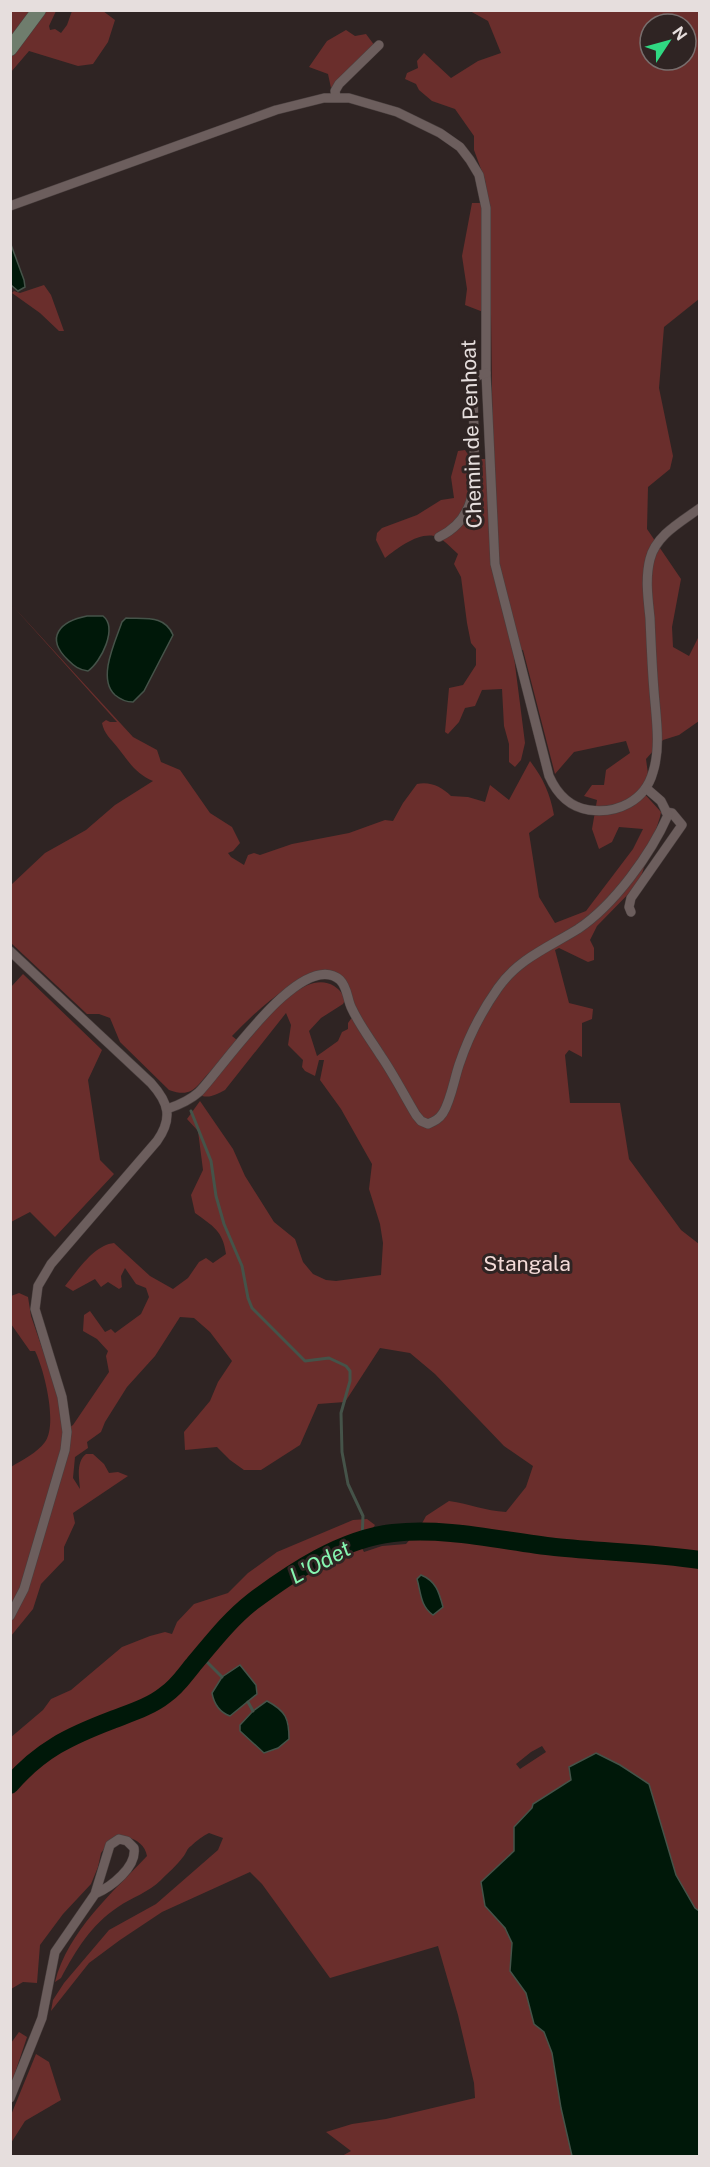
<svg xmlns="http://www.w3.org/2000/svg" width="710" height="2167" viewBox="0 0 710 2167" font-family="'Public Sans',sans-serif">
  <rect width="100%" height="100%" fill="#2f2423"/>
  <!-- green -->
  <g fill="#6a2e2c" fill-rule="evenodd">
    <path d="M11 11H56L49 26 50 30 55 29 61 33 67 25 72 11H103L115 20 108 42 93 64 78 66 29 51 11 72Z"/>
    <path d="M470 11H699V299L664 327 659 388 673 456 670 469 648 487 647 529 681 579 672 627 673 647 689 656 699 636V721L679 735 663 740 646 759 648 774 641 790 661 812 660 817 639 883 597 926 590 940 594 948V960L588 962 559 948 555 950 569 1003 593 1009 592 1019 582 1023V1057L569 1050 565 1055 570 1103H620L629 1159 681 1230 699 1244V1911L695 1908 676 1875 649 1784 620 1765 596 1753 571 1780 533 1804 532 1808 514 1827V1851L481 1882 485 1906 505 1928 512 1943 510 1971 526 1993 534 2024 544 2032 552 2053 561 2108 572 2156H342L351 2151 326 2132 352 2124 386 2119 475 2098 474 2083 458 2015 438 1946 330 1978 262 1884 250 1872 162 1912 120 1940 89 1963 51 2011 53 2000 64 1983 109 1930 156 1904 218 1850 223 1838 209 1833C203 1836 196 1841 191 1846 187 1848 186 1854 183 1857 177 1865 168 1873 161 1880 148 1893 132 1897 118 1907 91 1925 76 1950 61 1978L55 1982C68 1931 112 1893 147 1856 145 1845 138 1841 128 1837L109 1842 101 1853 98 1867 91 1884 63 1914 40 1945 37 1983 23 1982 11 1989 10 1738 43 1710 51 1699 71 1690 122 1647 150 1636 165 1632 172 1634 177 1622 194 1604 228 1593 248 1573 277 1552 353 1520 367 1519 375 1525 361 1546 364 1552 382 1546 406 1544 419 1529 426 1516 449 1501C470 1504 485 1511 506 1512L526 1487 533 1466 504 1446 435 1374 410 1353 380 1348 345 1402 318 1404 300 1445 261 1470H244L230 1460 217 1447 185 1450 184 1432 210 1401 218 1382 232 1361 210 1332 194 1318 180 1317 155 1356 127 1387 105 1422 101 1432 87 1442 88 1448 75 1457 73 1478 80 1489C79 1477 76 1462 86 1454H93L104 1464 109 1473 118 1472 128 1476 73 1513 75 1523 64 1547V1560L41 1584 33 1609 11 1636V1467C22 1460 37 1453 45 1442 58 1424 44 1369 35 1351H30L11 1324V1296L19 1293 28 1297 31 1316 58 1394 66 1430 73 1425 109 1372 106 1356 108 1351 97 1339 83 1331 84 1315 90 1311 105 1332 111 1329 115 1333 141 1314 149 1297 146 1288 136 1284 125 1268 121 1276 122 1287 119 1289 108 1282 101 1287 95 1279 73 1291 65 1286C77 1271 94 1245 114 1243L150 1276 173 1289 188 1278 199 1262 206 1258 213 1263 226 1254C223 1231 213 1226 195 1213L191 1195 203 1170 198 1131 187 1119 200 1101 233 1149 245 1176 274 1222 295 1239 303 1262 313 1274 326 1280 336 1281 381 1275 383 1243 380 1224 369 1189 372 1164 341 1109 320 1080 324 1060H319L315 1076 305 1071 302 1067 303 1060 288 1045 291 1025 286 1013 225 1090C217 1094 211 1098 202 1096L211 1071C196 1085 194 1099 169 1090L120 1042 110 1018 99 1014H87L11 943V885L45 853 86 830 115 805 153 781C136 774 129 762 118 748 111 739 104 734 102 723L106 720 110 722H117L11 604 133 737 157 750 161 762 180 770 210 813 232 827 240 843 233 851 228 853 231 857 244 865 248 855 254 853 260 855 292 844 349 833 385 820 393 821 403 803 417 784C430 781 442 787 451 796L468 797 485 802 490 785 509 800 530 761C543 778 550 793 554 815L529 833 539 897 555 923 586 911 633 849 643 829 619 827 612 842 599 849 592 829 597 800 584 796 592 785H604L606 770 630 753 626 741 574 752 555 774 523 650 513 649 525 743 521 760 515 767 509 762V744L504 726 502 689 482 690 475 706 465 708 459 722 448 734 445 732 449 688 463 685 476 665V649L471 643 467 623 461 577 454 564 458 554C451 548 443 538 434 536 417 533 398 548 385 558L376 540 377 533 382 528 417 515 441 500 454 498 451 477 458 451 465 450 471 459H493L491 315 465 305 467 289 462 256 472 203H488L485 180 474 150V136L455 109 432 101 419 90 416 84 405 79 407 73 418 68 417 61 424 53 451 78 478 61 501 53 488 21ZM650 24H686V60H650ZM323 970 331 971 344 979 353 1016 348 1023V1029L342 1032 338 1041 317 1056 309 1031 321 1018 343 1004 345 1000C342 993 341 991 334 986 304 967 260 1025 243 1045L232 1036C257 1010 288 982 323 970ZM248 1675 256 1685 257 1694 230 1716ZM542 1746 546 1752 520 1769 516 1764 531 1752Z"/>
    <path d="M346 30 355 36 366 34 375 46 331 88 328 74 309 67 327 41Z"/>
    <path d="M44 285 51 295 64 331H59L40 313 12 293 14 291 20 293Z"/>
    <path d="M23 974 102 1050 88 1080 100 1160 114 1174 55 1237 30 1212 11 1222V987Z"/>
    <path d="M19 2032 27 2037 11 2085V2043Z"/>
    <path d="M36 2054 49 2062 61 2100 25 2121 11 2143V2115Z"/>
  </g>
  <!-- water -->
  <g fill="#001809" stroke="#455349" stroke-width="1.5">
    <path d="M10 242 24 280 25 287 18 291 11 285Z"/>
    <path d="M87 616H103C118 628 101 662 88 671 79 670 74 666 68 660 44 637 61 621 87 616Z"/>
    <path d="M126 618C146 619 165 615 173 635L144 691 133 702C126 702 121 700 115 695 97 679 115 642 122 622Z"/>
    <path d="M421 1575C436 1581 439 1592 443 1607L433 1615C420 1606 421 1592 417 1579Z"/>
    <path d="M240 1665 256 1685 257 1694 230 1716C219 1712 214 1704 212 1693L222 1677Z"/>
    <path d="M267 1701C286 1711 289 1719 289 1739L278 1748 264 1753 240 1731V1725L253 1711Z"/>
    <path d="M596 1753 620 1765 649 1784 676 1875 695 1908 699 1911V2156H572L561 2108 552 2053 544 2032 534 2024 526 1993 510 1971 512 1943 505 1928 485 1906 481 1882 514 1851V1827L532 1808 533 1804 571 1780 569 1767Z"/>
  </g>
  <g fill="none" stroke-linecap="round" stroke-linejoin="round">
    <!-- stream -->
    <g stroke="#455349" stroke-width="3">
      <path d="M191 1111 211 1161 216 1196 224 1224 242 1266 248 1298 252 1308 305 1361 329 1358 346 1366 350 1371V1381L341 1413 342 1452 348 1484 363 1516 362 1540"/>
      <path d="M201 1656 222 1677"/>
      <path d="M248 1702 253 1711"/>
    </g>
    <!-- river -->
    <path stroke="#001809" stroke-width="18" d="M10 1785C40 1750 70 1736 112 1720 130 1713 150 1707 165 1695 177 1687 184 1676 193 1665 211 1644 229 1620 252 1602 292 1572 341 1539 393 1533 446 1527 502 1541 555 1547 603 1552 652 1553 700 1560"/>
    <!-- street casing -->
    <g stroke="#493f3e" stroke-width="10">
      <g id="street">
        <path d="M336 97 335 91 339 84 379 45"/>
        <path d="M10 206 276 110 324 98H349L397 112 440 133 460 147 470 160 479 175 486 208V373L495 564 549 776C557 794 569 807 589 810 617 814 645 801 653 772 661 747 656 717 654 691 652 667 651 642 650 618 648 599 645 578 650 559 656 535 681 522 700 508"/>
        <path d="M439 537C478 518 475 482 474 444 474 424 473 404 473 383L477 376 486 373"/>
        <path d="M631 912 629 907 631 898 682 825 672 813 666 812"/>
        <path d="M10 951 151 1083C169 1103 173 1118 157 1141L51 1264 38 1286 35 1309 62 1397 67 1432 65 1450 24 1589 10 1616"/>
        <path d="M167 1109C179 1105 189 1101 199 1092 222 1069 302 947 340 980 348 988 347 1000 352 1009 360 1026 371 1040 381 1056 394 1075 404 1095 416 1115L421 1121 428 1124C435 1121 439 1119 443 1113 451 1100 454 1080 459 1065 468 1038 481 1012 498 988 518 959 549 947 578 929 614 905 651 854 668 815L661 801 646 788"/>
        <path d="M10 2098 42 2018 55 1952 95 1894 110 1845 119 1839 127 1841 134 1848C137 1867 111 1887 95 1894"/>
      </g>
    </g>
    <!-- secondary casing -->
    <g stroke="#493f3e" stroke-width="15">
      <path id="secondary" d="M10 49 39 10"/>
    </g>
    <!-- street -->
    <use href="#street" stroke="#6c5e5d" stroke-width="9"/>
    <!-- secondary -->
    <use href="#secondary" stroke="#6f7d6d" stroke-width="14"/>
  </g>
  <g text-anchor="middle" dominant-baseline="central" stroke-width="6" stroke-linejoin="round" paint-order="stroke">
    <!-- street labels -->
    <g font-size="21" fill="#e6dedd" stroke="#2f2423">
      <text transform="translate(471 434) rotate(-92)">Chemin de Penhoat</text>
    </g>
    <!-- park labels -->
    <g font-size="21" fill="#f3dad7" stroke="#2f2423">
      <text x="527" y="1263">Stangala</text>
    </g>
    <!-- water labels -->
    <g font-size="22" font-style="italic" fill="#86f6b1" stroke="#2f2423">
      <text transform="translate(320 1562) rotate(-28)">L'Odet</text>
    </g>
  </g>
  <!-- border -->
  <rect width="710" height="2167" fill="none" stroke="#e6dedd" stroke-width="24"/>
  <!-- north arrow -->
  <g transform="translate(668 42) rotate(54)"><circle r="28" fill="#2f2423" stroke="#786e6d" stroke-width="1.5"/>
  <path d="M0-4.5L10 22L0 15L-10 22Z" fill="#30d882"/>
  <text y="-9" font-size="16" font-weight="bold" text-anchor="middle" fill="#e6dedd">N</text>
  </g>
</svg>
